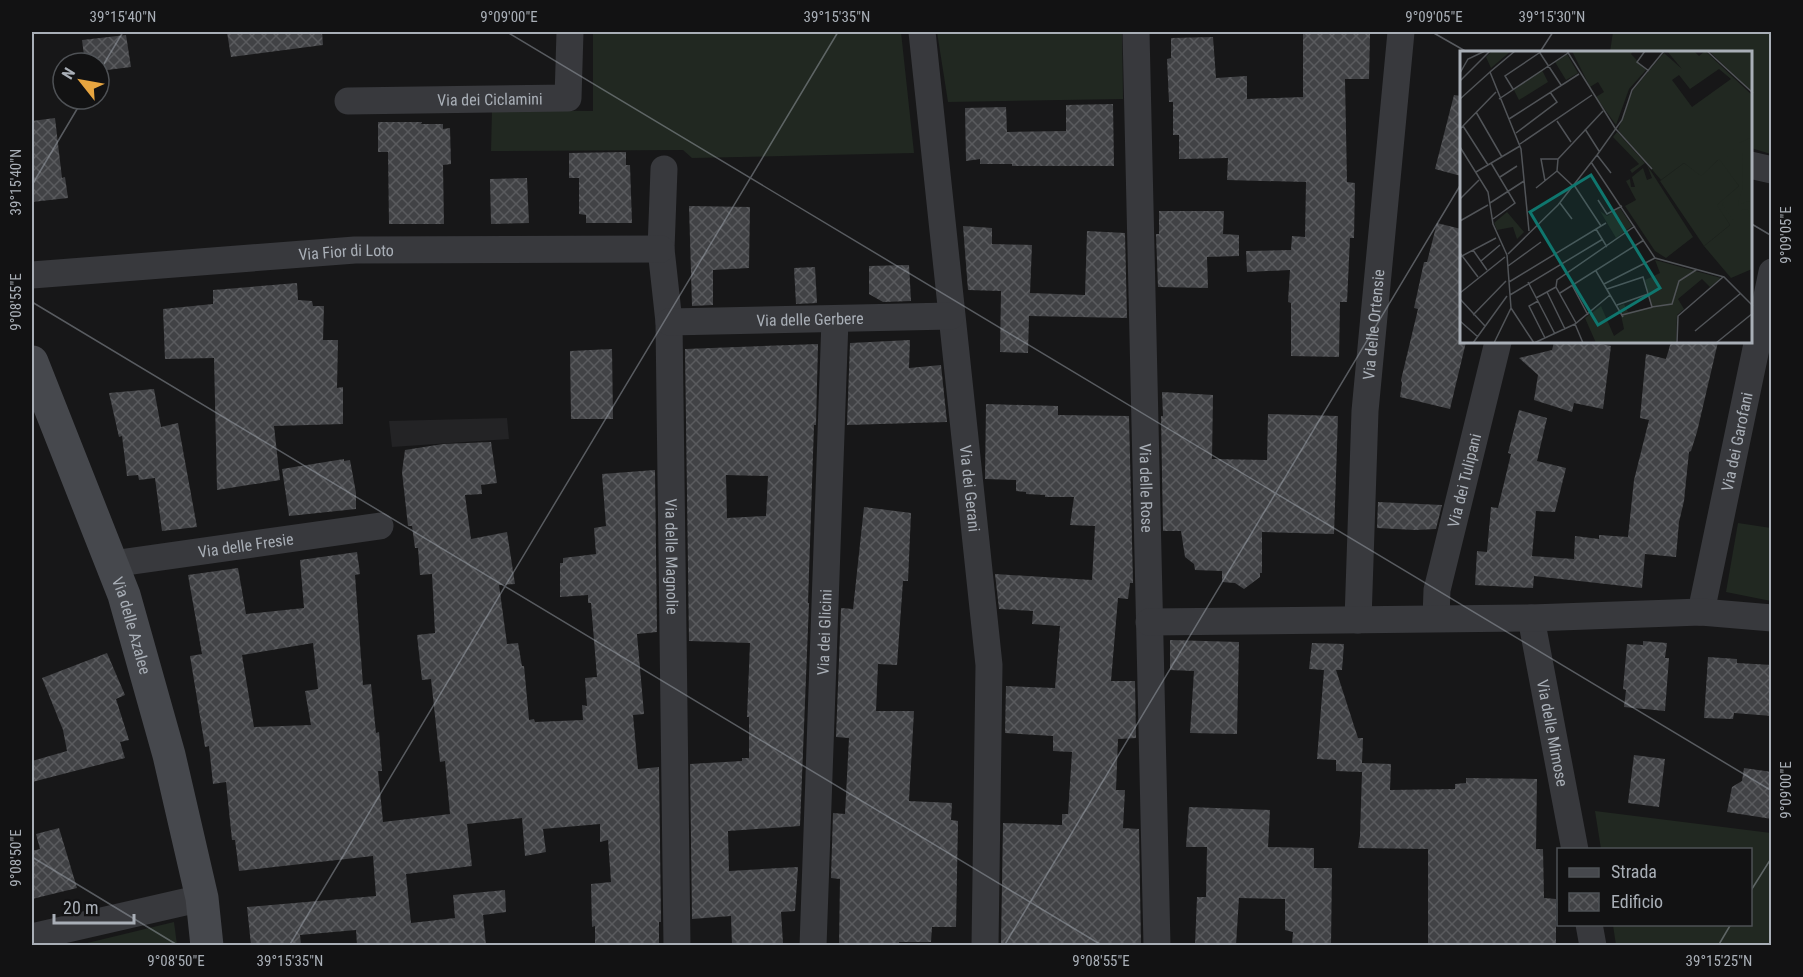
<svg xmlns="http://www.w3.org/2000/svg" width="1803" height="977" viewBox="0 0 1803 977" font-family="'Roboto Condensed',sans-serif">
  <defs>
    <pattern id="building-cross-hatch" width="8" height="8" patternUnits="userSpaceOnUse" patternTransform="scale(1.5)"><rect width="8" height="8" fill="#414245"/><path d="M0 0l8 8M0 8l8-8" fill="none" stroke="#5a5b5e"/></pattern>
  </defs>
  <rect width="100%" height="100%" fill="#171718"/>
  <!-- built -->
  <path fill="#232325" d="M507 418 509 439 392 447 389 421Z"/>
  <!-- grass -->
  <g fill="#212821">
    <path d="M593 32H901L914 153 692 158 683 150 491 151 492 110 593 111Z"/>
    <path d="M937 32H1122L1123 99 948 102Z"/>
    <path d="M1613 32H1771V154L1751 148 1750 52H1610Z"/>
    <path d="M1738 523 1771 528V601L1726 592Z"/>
    <path d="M1595 811 1771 833V945H1616L1613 925 1750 924V850L1601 849Z"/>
    <path d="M174 922 177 945H79Z"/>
  </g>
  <!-- building -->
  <g fill="url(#building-cross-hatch)" fill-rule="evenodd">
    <path d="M227 32H322L323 45 231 57Z"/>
    <path d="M1303 32 1370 34 1369 79H1345L1347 182 1355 183 1354 238H1350L1347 302H1340L1339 357 1291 356V303L1288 302 1290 270 1247 272 1246 251 1291 250 1292 236 1305 237 1306 182 1227 180 1228 158 1179 159V135H1173V102H1169L1167 59 1171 58V38L1213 37 1216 78 1247 76V99L1303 97Z"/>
    <path d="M126 35 131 67 99 71V63H85L82 40Z"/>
    <path d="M1454 95 1461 96V176L1435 169Z"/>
    <path d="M1113 104 1114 166H1012V164H980V159L966 161 965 108 1006 107 1007 132 1066 131V105Z"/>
    <path d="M55 118 62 178 65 177 68 198 32 202V121Z"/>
    <path d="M378 122H422L421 124H443V129L450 128 451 164 443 165 444 224H389L388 152H378Z"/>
    <path d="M626 152V165H630L632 223H586V215L579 214V178H569V153Z"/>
    <path d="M527 178 529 223 491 224 490 179Z"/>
    <path d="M689 206 750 207 749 268 713 270V305L692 306Z"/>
    <path d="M1159 211H1224L1223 234 1239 235V256L1207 257 1208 288 1158 287 1156 234H1159Z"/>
    <path d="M1437 223 1461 229V342H1466L1450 409 1400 397 1402 383 1401 380 1418 309 1414 308 1424 262H1427Z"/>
    <path d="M963 226 992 228V244L1032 245 1030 293 1085 295 1087 231 1125 233 1127 318 1029 316 1028 353 1000 352 1001 291 968 290Z"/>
    <path d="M909 265 911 301 883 302 869 294V266Z"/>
    <path d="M815 267 817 303 796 304 794 268Z"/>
    <path d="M297 283 298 300 312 301 313 306H324L323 340H338L337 388 343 387V424L274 426 280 480 217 490 214 358 165 359 163 309 213 304V290Z"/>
    <path d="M910 340 909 368 941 365 947 422 847 425 850 343Z"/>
    <path d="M1554 342H1593L1611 346 1603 409 1574 403 1572 412 1534 400 1538 375 1519 358 1552 350Z"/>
    <path d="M1671 342H1718L1697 432 1691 451 1689 452 1684 501 1679 522 1676 557 1645 554 1642 588 1534 576 1533 588 1475 585 1477 551 1487 552 1491 507 1498 508 1511 454 1508 453 1519 410 1547 418 1537 461 1566 468 1555 512 1536 511 1532 556 1574 559 1575 536 1599 539V535L1628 537 1634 480 1649 420 1640 418 1646 354 1666 359Z"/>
    <path d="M818 344 816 425H814L808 603H809L800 826 728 831 729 871 798 867 795 911 781 912 783 943H779V945H732L731 916 692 919 690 764 742 761V758H749V717H747L750 643 689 641 685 349ZM726 475 768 476 766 516 727 518Z"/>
    <path d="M612 349 613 419H571L570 351Z"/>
    <path d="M154 389 161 427 178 423 197 527 162 531 155 478 139 480 138 475 127 476 122 436 119 437 109 393Z"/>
    <path d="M1162 392 1213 395 1212 459 1267 460 1268 414 1338 416 1334 534 1262 532V573H1260V577L1244 589 1235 583 1222 582V571L1195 570 1194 564 1185 557 1181 531H1163L1161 416H1163Z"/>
    <path d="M986 404 1058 406V415L1129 416 1133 583H1130L1128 599 1118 598 1111 681H1135L1136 738 1118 739 1116 790H1125L1123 828 1139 829 1141 945H1001L1003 823 1062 825V814H1068L1072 752 1053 751V736L1005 733 1006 686 1055 688 1060 626 1032 624 1033 611 999 609 995 574 1092 580 1095 526 1070 525 1074 497H1045V495L1026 494V492L1016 491V480L985 479Z"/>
    <path d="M491 442 497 483 481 485 482 494 465 495 471 539 507 532 515 584 499 585 507 644 518 643 522 666H524L529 720 534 719 535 722 583 720 582 705 587 706 585 678 597 677 591 603H588V595L560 597V563H563V558L596 554 594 528 606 526 602 474 655 470 657 632 637 634 644 714 633 715 638 769 659 767 661 922H659V945H595V926L592 927 591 884 611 882 608 840 600 842V824L543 829 546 852 525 856 522 818 467 824 472 866 406 874 411 923 455 918 453 895 505 890 506 912 483 915 486 945H357L356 930 300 935 301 945H251L247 907 376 896 373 856 239 871 235 840H232L226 782 213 784 209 746 205 747 190 656 202 654 188 575 238 568 246 614 304 608 300 560 357 552 360 574 355 575 363 685 371 684 376 733 379 732 382 771H378L383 822 450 814 445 761 440 762 431 679 422 680 417 635 435 633 432 574 420 575 418 548H415L412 526H408L402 472 405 450 443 444ZM313 643 318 689 305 691 311 725 254 727 242 655Z"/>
    <path d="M344 459V461L350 460 356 493V509L289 516 282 469Z"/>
    <path d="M1378 502 1442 505 1436 529 1415 530 1377 528Z"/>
    <path d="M864 507 911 513 908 581H903L897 665 878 664 876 711H914L909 801 952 803 951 820 958 821 956 927H932L931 942H899V945H839L840 879 831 878 833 813 845 814 849 738 836 737 841 608 853 609Z"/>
    <path d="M1170 640 1239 642 1237 734 1190 733 1194 671 1170 670Z"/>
    <path d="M1643 641 1667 643 1665 658H1669L1665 711 1624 707 1626 690 1623 689 1627 644 1643 645Z"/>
    <path d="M1312 643 1344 644 1342 670H1336L1358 738H1363L1362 763 1391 764 1390 790 1455 789V784L1466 783V778L1537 779 1536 849H1543L1544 898 1556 899V944L1539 945H1428V849L1358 848 1360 836 1362 772 1336 771V760L1317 759 1324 670 1309 669Z"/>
    <path d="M107 653 125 695 116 699 129 740 120 742 125 758 32 782V761L67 751 63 730 42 678Z"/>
    <path d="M1708 657 1737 659V663L1772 665V716L1734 713 1733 719 1704 718Z"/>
    <path d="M1634 755 1665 759 1659 807 1628 803Z"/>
    <path d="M1744 768 1772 772V819L1727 812 1732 787 1742 781Z"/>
    <path d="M1189 807 1270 810 1268 847 1314 848V868H1332L1331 945H1292L1293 932 1285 930V899L1239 898 1236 945H1195L1197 897H1206L1207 847H1186Z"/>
    <path d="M59 828 77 888 32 899V851L40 849 36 834Z"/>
  </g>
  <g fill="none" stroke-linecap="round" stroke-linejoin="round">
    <!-- street -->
    <g stroke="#38393d" stroke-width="27">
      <path id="s1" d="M922 32 989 665 985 946"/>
      <path id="s2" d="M1136 32 1157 946"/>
      <path id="s3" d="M348 101 568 98 570 32"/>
      <path d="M1750 165 1772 170"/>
      <path id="s4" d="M664 169 661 249 669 322 677 946"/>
      <path id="s5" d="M32 275 355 250 661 249"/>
      <path id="s6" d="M669 322 951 316"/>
      <path id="s7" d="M112 564 380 526"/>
      <path id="s8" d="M1701 612 1772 272"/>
      <path id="s9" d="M1436 618 1437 590 1498 342"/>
      <path id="s10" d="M1531 618 1575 850"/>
      <path id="s11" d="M1358 620 1365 411 1401 32"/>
      <path d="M1149 622 1531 618 1701 612 1772 618"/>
      <path d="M1589 924 1593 946"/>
      <path d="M32 937 202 898"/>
      <path id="s12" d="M813 946 835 320"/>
    </g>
    <!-- secondary -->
    <path stroke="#46484d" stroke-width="33" id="s13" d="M32 362 124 595 169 755 202 898 207 946"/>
  </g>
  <!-- ticks -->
  <path fill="none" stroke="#a9afb7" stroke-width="1.5" stroke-opacity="0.45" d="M507 32 1772 791M1432 32 1467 52M1540 52 1553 32M99 72 123 32M32 185 83 99M1750 223 1772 236M32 302 1103 946M32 857 179 946M1750 892 1772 857M289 946 838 32M1004 946 1461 184M1718 946 1731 924"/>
  <g text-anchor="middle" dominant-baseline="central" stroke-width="5" stroke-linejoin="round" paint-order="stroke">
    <!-- street labels -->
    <g font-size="16" fill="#a9afb7" stroke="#121213">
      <text stroke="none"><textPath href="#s3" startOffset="142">Via dei Ciclamini</textPath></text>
      <text stroke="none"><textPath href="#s5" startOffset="315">Via Fior di Loto</textPath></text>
      <text stroke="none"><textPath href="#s6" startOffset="141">Via delle Gerbere</textPath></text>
      <text stroke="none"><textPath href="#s11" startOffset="296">Via delle Ortensie</textPath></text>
      <text stroke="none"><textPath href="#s8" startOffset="174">Via dei Garofani</textPath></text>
      <text stroke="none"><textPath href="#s9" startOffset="141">Via dei Tulipani</textPath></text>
      <text stroke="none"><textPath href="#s1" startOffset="459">Via dei Gerani</textPath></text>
      <text stroke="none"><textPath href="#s2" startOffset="456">Via delle Rose</textPath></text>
      <text stroke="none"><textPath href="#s7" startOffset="135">Via delle Fresie</textPath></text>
      <text stroke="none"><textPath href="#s4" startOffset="388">Via delle Magnolie</textPath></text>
      <text stroke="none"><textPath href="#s13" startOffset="282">Via delle Azalee</textPath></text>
      <text stroke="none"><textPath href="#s12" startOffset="314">Via dei Glicini</textPath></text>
      <text stroke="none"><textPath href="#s10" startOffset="117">Via delle Mimose</textPath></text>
    </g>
  </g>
  <!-- overview -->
  <g transform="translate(1460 51)">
    <rect width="292" height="292" fill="#171718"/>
    <path d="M32 0H51L31 17 26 6ZM112 0H173L171 3 186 19 169 38 156 74 136 46 144 41 138 31 130 36ZM207 0H234L239 5 245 0 292 44V218L271 227 244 195 270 174 256 154 279 135 258 109 241 126 224 112 201 129 158 79 173 39 204 2 222 18ZM259 18 271 28 232 56 212 29 219 24 230 38ZM249 0H292V41ZM107 3 118 22 106 29 95 11ZM82 19 88 31 59 49 54 39ZM157 81 185 112 172 122 170 119 179 113 153 86ZM187 114 233 186 206 207 195 200 165 155 176 149 166 130 170 128 171 136H175L172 126 183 117 187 129 192 127ZM160 157 172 175 156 187 140 160 147 165ZM195 209 261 227 250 236 242 228 218 248 224 258 217 264 216 292H136L125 267 141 255 154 285 164 278 159 255 164 253 168 261 191 256 185 229 200 222Z" fill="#212821" fill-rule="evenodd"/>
    <path d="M290 87 291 93 282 102 283 137 278 151 279 155 286 150 292 151V174L288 158 282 159 273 169 262 153 279 135 262 112 279 92Z" fill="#212821"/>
    <path d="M259 108 279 135 257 154 270 174 244 195 200 130 224 112 241 125ZM47 161 64 181 57 188 53 176 37 179 34 172Z" fill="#212821"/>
    <path fill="none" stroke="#515458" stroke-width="1.5" d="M55 0 30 21 61 98 69 180M107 0 155 77 192 118M185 0 177 11 189 20M247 0 293 42M80 2 101 34M0 22 8 8 25 0M0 30 30 0M53 38 45 25 82 0M0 48 30 21M39 48 108 2M16 61 42 106M49 68 119 23M97 70 111 91M3 75 28 114M0 78 36 41M125 78 139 100M56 82 97 51 90 41M60 93 132 44M0 96 28 141 33 173 47 204M137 104 151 122M131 111 195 207 264 226 293 255M31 112 55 152 33 168M16 121 60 95M40 126 57 115M85 130 81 108H98M114 134 141 175M113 135 97 120 98 108 143 60M76 137 97 120M0 148 19 129M138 149 147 163 162 155M30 152 64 130M100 152 112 168M0 170 28 154M136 178 147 196M13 199 27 219M0 202 18 226M48 203 98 154 137 104 162 69 172 39 204 0M0 206 36 187M21 210 40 194M48 215 81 191M136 220 163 266M49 231 146 172M68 231 95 283M144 233 195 207M112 234 128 264M147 238 183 226 192 256 212 253 219 230 236 219M87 241 105 278M0 242 45 206M100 242 184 189M50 244 143 188M76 247 96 236M0 248 25 275M78 250 69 255 85 287M157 254 188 243M51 257 74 292M13 264 46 230M162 264 193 256M0 270 18 286M116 272 96 236 97 229 175 175M115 273 123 292M235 280 281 242M13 292 47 245M34 292 51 257 47 204M74 292 115 273 150 244M217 292 218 265 263 226M256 292 293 262"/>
    <path fill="#0f766e" fill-opacity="0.15" stroke="#0f766e" stroke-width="3" d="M131 124 200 237 138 274 70 161Z"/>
    <rect width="292" height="292" fill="none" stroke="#a9afb7" stroke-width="3"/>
  </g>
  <!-- border -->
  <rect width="1803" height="977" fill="none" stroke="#121213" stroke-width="66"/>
  <!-- legend -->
  <rect x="1557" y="848" width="195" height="78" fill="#121213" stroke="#4e5155" stroke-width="1.5"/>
  <rect x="1569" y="868" width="30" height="9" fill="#46484d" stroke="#4e5155" stroke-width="1.5"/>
  <text x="1611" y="878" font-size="18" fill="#a9afb7">Strada</text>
  <rect x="1569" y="893" width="30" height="18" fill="url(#building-cross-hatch)" stroke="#4e5155" stroke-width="1.5"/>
  <text x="1611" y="908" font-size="18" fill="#a9afb7">Edificio</text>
  <!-- north arrow -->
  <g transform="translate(81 81) rotate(301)"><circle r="28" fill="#121213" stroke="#4e5155" stroke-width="1.5"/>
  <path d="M0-4.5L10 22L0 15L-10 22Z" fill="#e7a540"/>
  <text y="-9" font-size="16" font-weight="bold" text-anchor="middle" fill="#a9afb7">N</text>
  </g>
  <!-- scale -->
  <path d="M54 914v9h80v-9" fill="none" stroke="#a9afb7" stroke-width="3"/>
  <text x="63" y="914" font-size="18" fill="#a9afb7" stroke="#121213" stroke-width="4.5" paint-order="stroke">20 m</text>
  <rect x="33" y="33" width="1737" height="911" fill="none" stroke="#a9afb7" stroke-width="2"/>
  <g font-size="15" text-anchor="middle" fill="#a9afb7">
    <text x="123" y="22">39°15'40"N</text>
    <text x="509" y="22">9°09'00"E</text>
    <text x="837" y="22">39°15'35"N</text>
    <text x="1434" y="22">9°09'05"E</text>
    <text x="1552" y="22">39°15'30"N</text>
    <text transform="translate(16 182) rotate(-90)" y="5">39°15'40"N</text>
    <text transform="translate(1786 235) rotate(-90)" y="5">9°09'05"E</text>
    <text transform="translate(16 302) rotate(-90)" y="5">9°08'55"E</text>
    <text transform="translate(1786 790) rotate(-90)" y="5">9°09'00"E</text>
    <text transform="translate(16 858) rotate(-90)" y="5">9°08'50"E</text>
    <text x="176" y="966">9°08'50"E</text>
    <text x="290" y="966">39°15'35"N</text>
    <text x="1101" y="966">9°08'55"E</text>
    <text x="1719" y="966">39°15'25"N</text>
  </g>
</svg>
